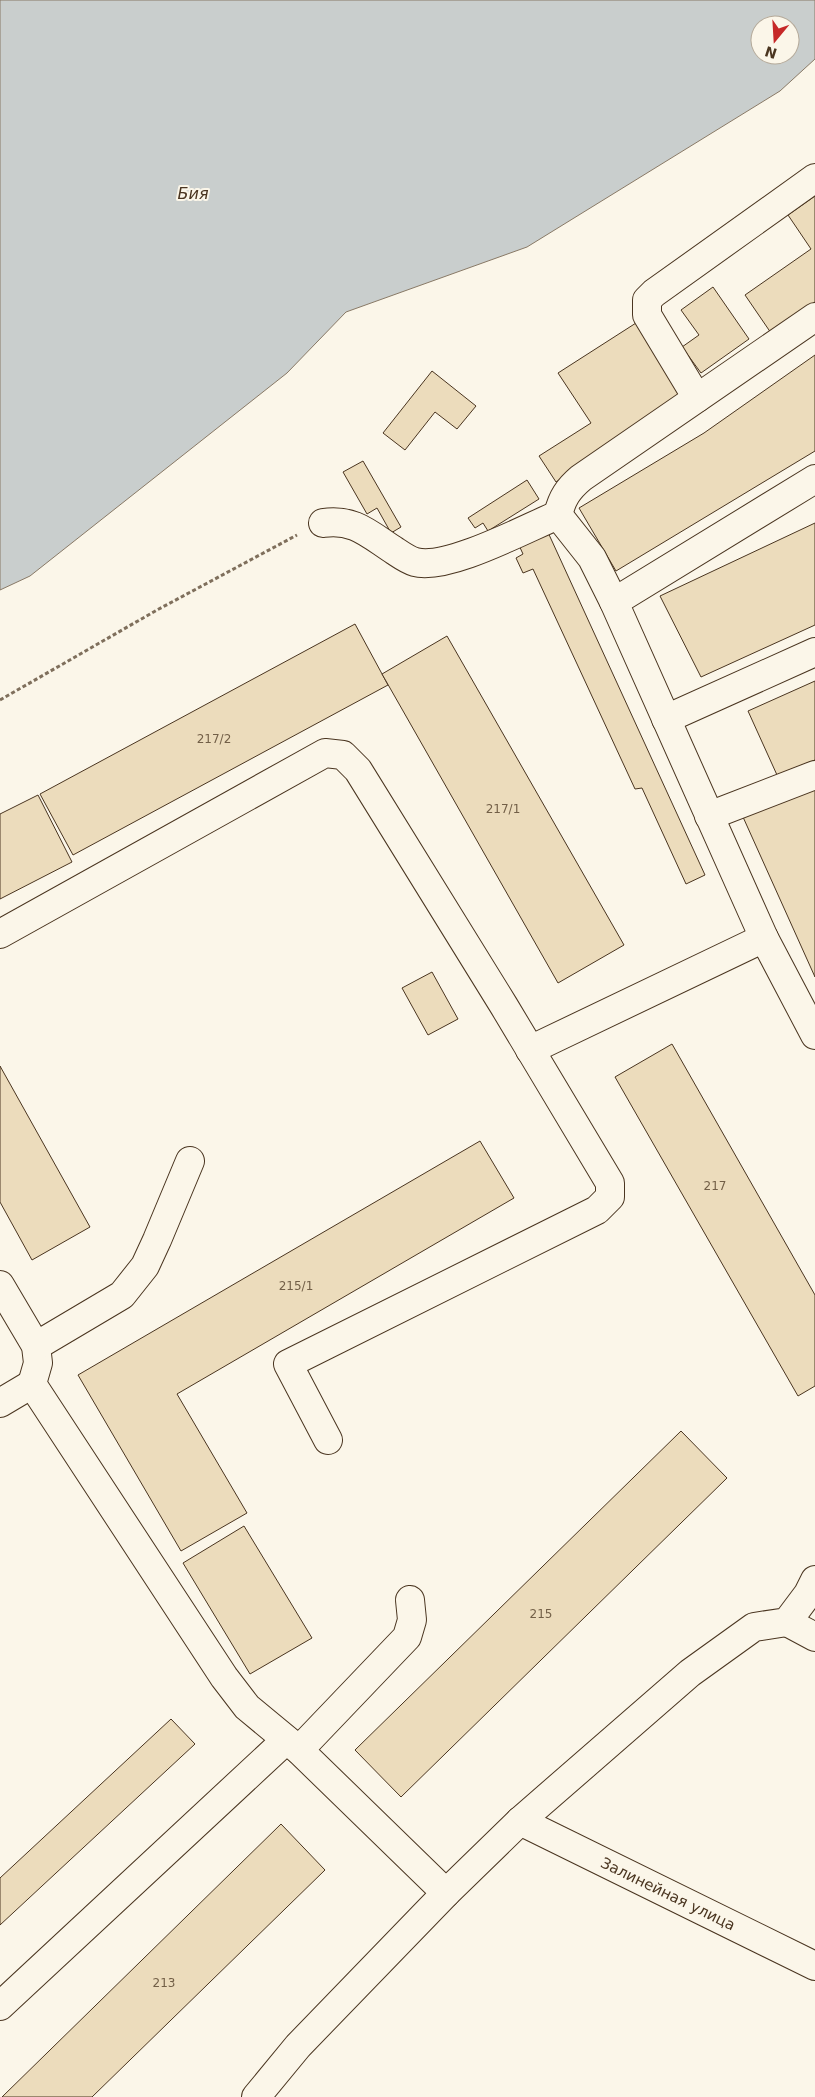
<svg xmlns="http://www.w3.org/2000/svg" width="815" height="2097" viewBox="0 0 815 2097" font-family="'DejaVu Sans',sans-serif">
  <rect width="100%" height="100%" fill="#fbf6e9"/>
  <!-- water -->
  <path fill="#c9cecd" stroke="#887966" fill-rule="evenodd" d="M0 0H815V59L780 91 527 247 346 312 287 373 30 576 0 590ZM760 25H790V55H760Z"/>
  <!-- building -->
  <g fill="#ecdcbc" stroke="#4a3520">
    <path d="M815 196V302L771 333 745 295 811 249 788 215Z"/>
    <path d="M713 287 749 339 701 373 682 347 699 335 681 310Z"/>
    <path d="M636 323 685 399 556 482 539 456 591 423 558 373Z"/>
    <path d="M815 355V451L616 571 579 508 704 433Z"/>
    <path d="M432 371 476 406 457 429 435 412 405 450 383 433Z"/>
    <path d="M363 461 401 527 391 533 377 508 367 514 343 472Z"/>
    <path d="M527 480 539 499 488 531 483 523 475 528 468 518Z"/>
    <path d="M815 523V625L701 677 660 596Z"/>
    <path d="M546 528 705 875 686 884 642 788 635 789 533 569 523 573 516 558 523 554 517 541Z"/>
    <path d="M355 624 388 685 73 855 40 794Z"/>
    <path d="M447 636 624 945 558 983 382 674Z"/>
    <path d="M815 681V760L777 775 748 711Z"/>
    <path d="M815 789V977L743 817Z"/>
    <path d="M38 795 72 862 0 899V814Z"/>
    <path d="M432 972 458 1019 428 1035 402 988Z"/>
    <path d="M672 1044 815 1295V1386L798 1396 615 1077Z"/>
    <path d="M0 1066 90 1227 32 1260 0 1202Z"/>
    <path d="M480 1141 514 1198 177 1394 247 1513 181 1551 78 1375Z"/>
    <path d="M681 1431 727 1478 401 1797 355 1750Z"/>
    <path d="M244 1526 312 1638 250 1674 183 1563Z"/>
    <path d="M171 1719 195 1744 0 1925V1878Z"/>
    <path d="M281 1824 325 1870 92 2097H2Z"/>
  </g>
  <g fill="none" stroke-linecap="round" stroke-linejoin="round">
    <!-- minor casing -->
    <g stroke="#4a3520" stroke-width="30">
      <g id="minor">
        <path d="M697 398 647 315V300L654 293 815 178"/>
        <path d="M558 515C562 498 568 489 581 478L815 317"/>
        <path d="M323 523C354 518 370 535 395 551 401 555 408 560 415 562 447 571 526 528 558 515L592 558 614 602 764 938"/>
        <path d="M614 602 815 479"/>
        <path d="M666 719 815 652"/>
        <path d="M709 816 815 775"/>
        <path d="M0 934 325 753 343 755 358 770 504 1006 610 1183V1197L597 1210 288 1364 328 1440"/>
        <path d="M530 1050 764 938 815 1035"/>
        <path d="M0 1285 36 1346 38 1363 32 1384 224 1677 247 1707 299 1750 446 1893"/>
        <path d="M36 1346 122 1295 145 1266 157 1240 190 1161"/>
        <path d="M0 1403 32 1384"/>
        <path d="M787 1622 815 1637"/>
        <path d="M299 1750 407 1637 412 1620 410 1600"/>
        <path d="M520 1821 815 1966"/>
        <path d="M0 2006 286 1740"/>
        <path d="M256 2097 298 2046 446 1893 520 1821 690 1673 754 1627 787 1622 808 1594 815 1580"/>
      </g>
    </g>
    <!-- path -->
    <path stroke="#7f6f5c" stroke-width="3" stroke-dasharray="4 2.5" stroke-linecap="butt" d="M0 700 157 610 297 535"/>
    <!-- minor -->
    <use href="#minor" stroke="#fbf6e9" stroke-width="28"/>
  </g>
  <g text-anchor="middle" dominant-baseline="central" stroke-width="4" stroke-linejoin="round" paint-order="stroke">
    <!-- number labels -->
    <g font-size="12" fill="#725f47">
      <text x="214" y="739">217/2</text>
      <text x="503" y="809">217/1</text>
      <text x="715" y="1186">217</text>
      <text x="296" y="1286">215/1</text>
      <text x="541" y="1614">215</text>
      <text x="164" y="1983">213</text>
    </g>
    <!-- street labels -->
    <g font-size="15" fill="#4a3520" stroke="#fbf6e9">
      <text transform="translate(668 1894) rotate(26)">Залинейная улица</text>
    </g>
    <!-- water labels -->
    <g font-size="16" font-style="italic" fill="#4a3520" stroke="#fbf6e9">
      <text x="193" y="193">Бия</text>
    </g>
  </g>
  <!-- north arrow -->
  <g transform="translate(775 40) rotate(198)"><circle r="24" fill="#fbf6e9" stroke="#b4a999"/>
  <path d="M0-4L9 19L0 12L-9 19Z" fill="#c62828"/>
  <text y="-8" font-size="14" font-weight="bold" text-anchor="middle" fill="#4a3520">N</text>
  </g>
</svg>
